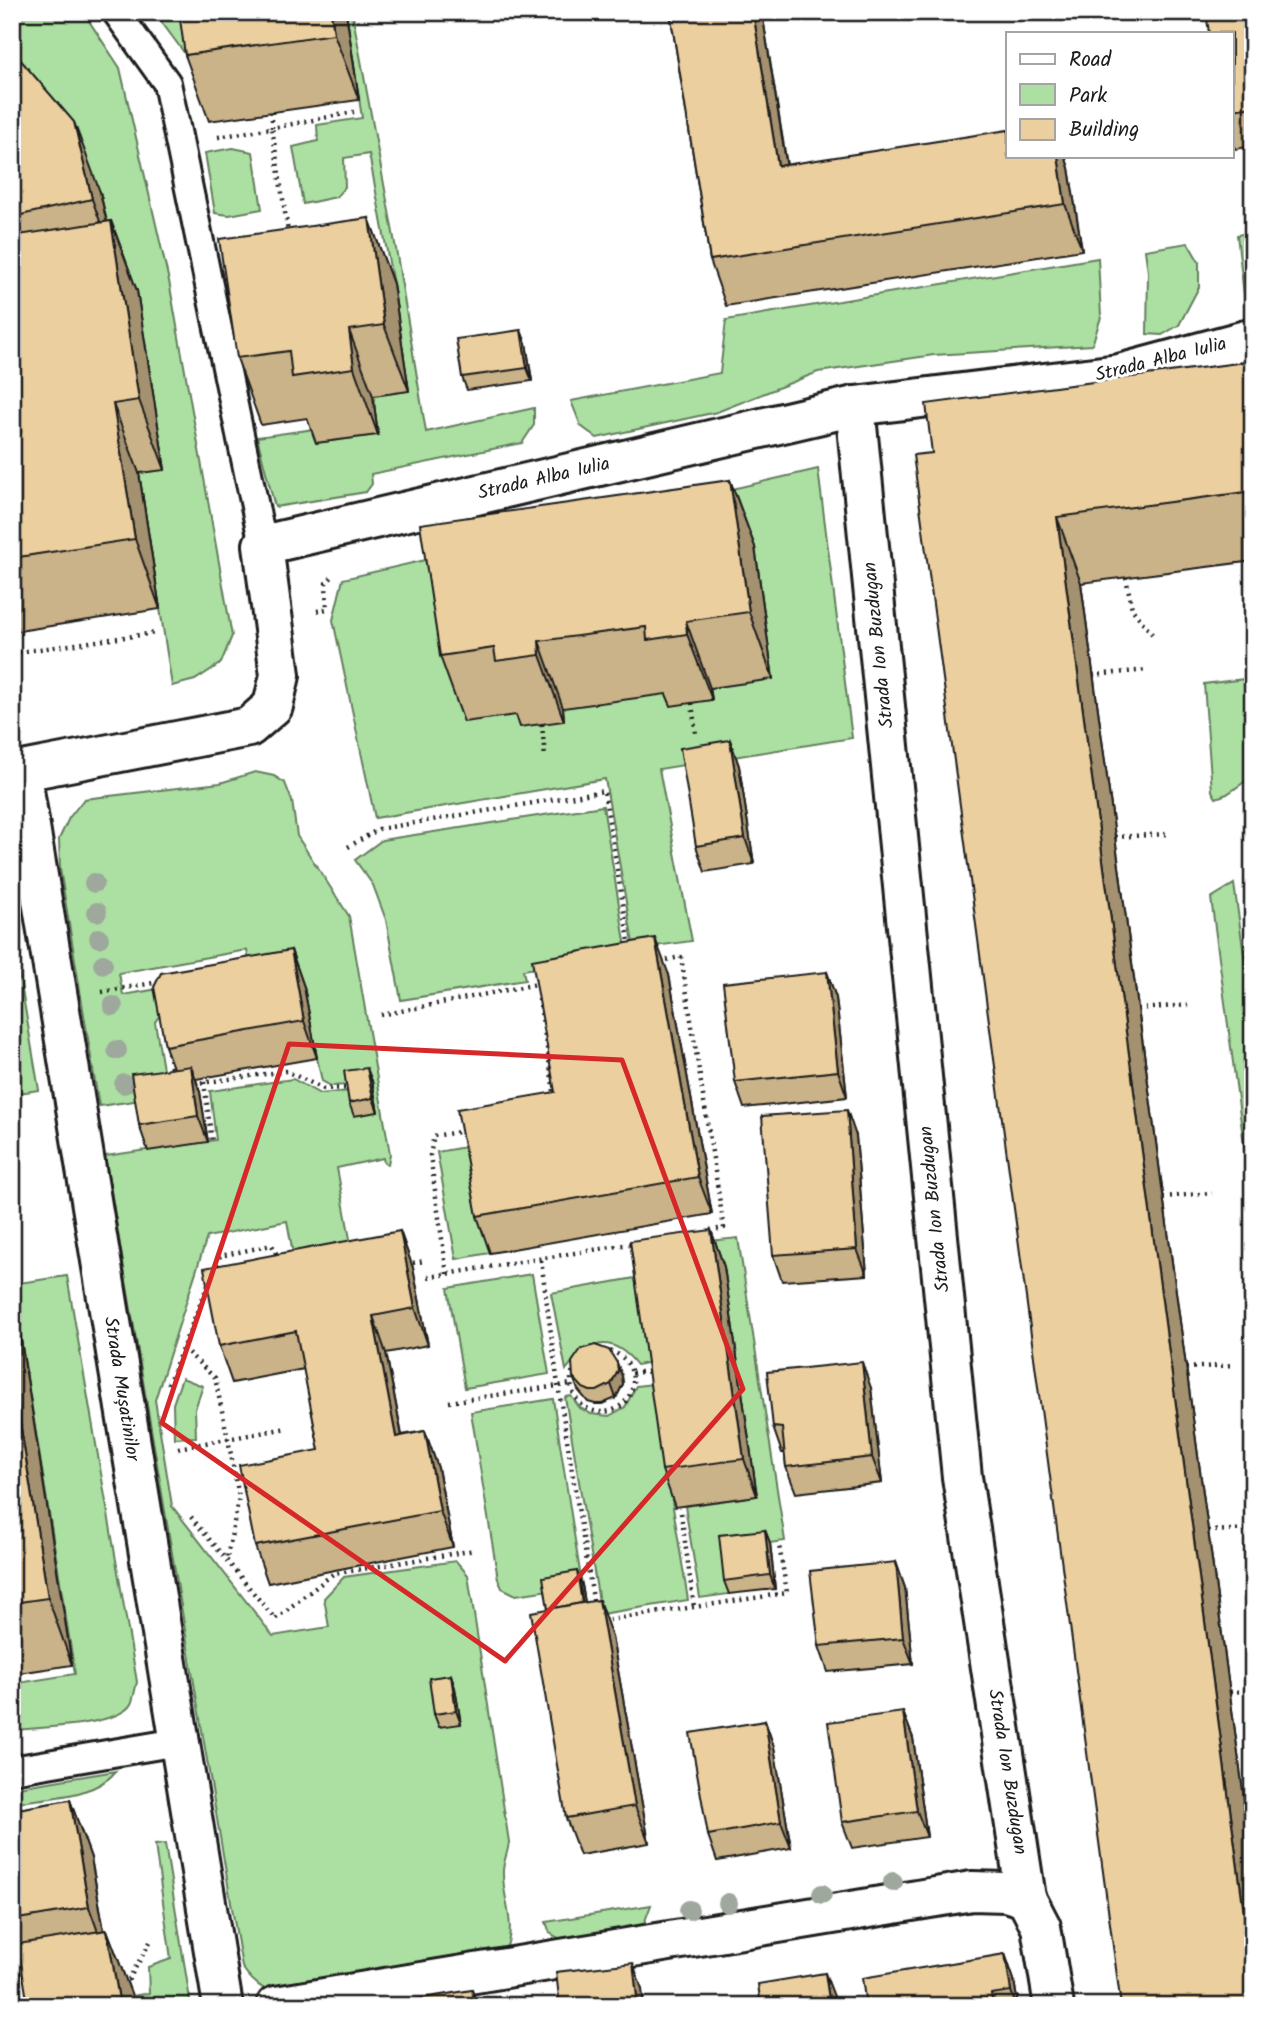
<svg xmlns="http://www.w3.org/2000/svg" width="1265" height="2018" viewBox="0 0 1265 2018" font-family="Kalam,sans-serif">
  <rect width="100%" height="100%" fill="#fff"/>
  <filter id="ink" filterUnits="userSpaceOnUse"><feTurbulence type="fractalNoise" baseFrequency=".0143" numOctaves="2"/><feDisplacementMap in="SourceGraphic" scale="14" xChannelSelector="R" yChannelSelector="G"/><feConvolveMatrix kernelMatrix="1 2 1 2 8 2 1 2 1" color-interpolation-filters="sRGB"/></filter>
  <g filter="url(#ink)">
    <!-- green -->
    <g fill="#ace0a2" stroke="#647e5f" stroke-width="2">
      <path d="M12 12H83L120 68 169 281 232 636 221 663 195 680 172 686 139 473 165 469 12 90Z"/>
      <path d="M154 12H194L203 78Z"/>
      <path d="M346 12H352L396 249 426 432 534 408V425L522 443 371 474 372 484 366 492 275 507 257 437 315 429 317 443 378 435 373 396 408 391 393 284 369 154 344 158 345 187 336 197 303 204 293 147 318 141 317 125 362 118Z"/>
      <path d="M233 148 253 152 262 209 229 215 215 213 205 153Z"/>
      <path d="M1253 232V302L1245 303 1237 235Z"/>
      <path d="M1188 243 1199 262V287L1179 325 1162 335 1147 334 1148 272 1145 250Z"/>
      <path d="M1098 258 1101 317 1092 345 934 355 818 372 717 412 597 438 581 426 571 401 720 373 726 320Z"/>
      <path d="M818 469 852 738 659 769 692 941 634 949 605 779 375 818 333 620 343 579Z"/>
      <path d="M1253 678V776L1227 794 1216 798 1212 791 1204 684Z"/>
      <path d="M255 772 274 776 285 783 292 801 297 836 349 916 390 1154 388 1164 384 1163 383 1158 337 1168 354 1261 293 1253 287 1221 207 1237 155 1400 172 1506 273 1636 329 1627 324 1598 344 1577 456 1561 468 1575 509 1842C508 1853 502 1864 503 1874 503 1901 517 1925 505 1951L271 1992C258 1987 250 1979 242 1967L105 1156 216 1140 210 1091 293 1079 320 1094 349 1091 348 1085 331 1086 322 1081 317 1058 250 967 247 950 119 973 123 995 170 987 173 997 155 1022 166 1087 141 1100 99 1106 60 869 59 839 69 818 84 799 220 783Z"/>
      <path d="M603 806 627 954 523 970 525 980 401 1000 386 920 373 885 355 860 382 840Z"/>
      <path d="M1234 884 1253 1019V1212L1211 898Z"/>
      <path d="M12 932 39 1090 12 1094Z"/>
      <path d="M471 1146 490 1253 456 1259 437 1152Z"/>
      <path d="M738 1238 785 1541 724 1549 729 1594 700 1598 685 1506 756 1496 651 1247Z"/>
      <path d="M532 1274 549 1374 465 1388 448 1288Z"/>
      <path d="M67 1276 137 1682C135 1689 134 1698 131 1704 119 1726 37 1728 12 1730V1684L75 1674 12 1284Z"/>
      <path d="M635 1278 651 1362 637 1365C612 1333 588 1340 566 1370L551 1293Z"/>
      <path d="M182 1378 203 1386 195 1409 196 1437 174 1438 173 1404Z"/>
      <path d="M653 1384 688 1600 601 1614 565 1397 571 1396 580 1408 591 1414 609 1416 625 1407 636 1386Z"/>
      <path d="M553 1399 582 1585 516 1595 502 1588 498 1579 471 1412Z"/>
      <path d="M116 1771C93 1799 47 1797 12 1803V1788Z"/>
      <path d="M165 1844 191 2006H133L132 1996 149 1993 148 1967 171 1959 155 1845Z"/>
      <path d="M651 1905 645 1921 632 1933 562 1940 550 1933 546 1922Z"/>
    </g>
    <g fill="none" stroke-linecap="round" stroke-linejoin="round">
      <!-- service casing -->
      <g stroke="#1c1c1c" stroke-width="32">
        <g id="service">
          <path d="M116 12 167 83 263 545"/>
          <path d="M12 1770 178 1742"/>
        </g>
      </g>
      <!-- minor casing -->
      <g stroke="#1c1c1c" stroke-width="44">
        <g id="minor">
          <path d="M855 406 962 1477 1026 1898 1041 1927 1054 2006"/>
          <path d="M21 772 223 2006"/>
          <path d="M12 773 249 727 273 706 280 675 263 545 855 406 1119 374 1253 338"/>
          <path d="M276 2006 972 1891 1006 1892 1026 1898"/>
        </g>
      </g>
      <!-- path -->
      <g stroke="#1c1c1c" stroke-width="4.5" stroke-dasharray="2 5" stroke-linecap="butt">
        <path d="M272 112V128L354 112"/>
        <path d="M218 137 272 128 288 232"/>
        <path d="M1126 577 1132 609 1152 634"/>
        <path d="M317 611 327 609 326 583 332 577"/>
        <path d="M12 653 154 633"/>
        <path d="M1093 675 1148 670"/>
        <path d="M692 703 696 735"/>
        <path d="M542 724 545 758"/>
        <path d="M1115 837 1167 834"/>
        <path d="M348 847 379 829 604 791 630 947"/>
        <path d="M660 961 681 957 724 1228 707 1231"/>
        <path d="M102 992 159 982"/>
        <path d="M539 999 555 1097"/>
        <path d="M1138 1009 1188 1005"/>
        <path d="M381 1015 542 983"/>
        <path d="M168 1052 172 1074"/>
        <path d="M204 1082 212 1142"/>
        <path d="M194 1084 286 1071 324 1089 349 1088"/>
        <path d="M1163 1197 1212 1193"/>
        <path d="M541 1260 558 1385 594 1605"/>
        <path d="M406 1264 425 1261"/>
        <path d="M214 1271 220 1256 272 1245 279 1259"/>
        <path d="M447 1274 430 1155 434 1136 465 1131"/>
        <path d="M428 1277 636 1243"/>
        <path d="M183 1348 215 1378 228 1439 239 1497 227 1558"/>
        <circle cx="602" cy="1381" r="31"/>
        <path d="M1186 1368 1233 1365"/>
        <path d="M632 1373 652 1371"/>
        <path d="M168 1384 209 1282"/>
        <path d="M449 1402 571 1384"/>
        <path d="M178 1448 287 1428"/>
        <path d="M681 1513 694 1607"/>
        <path d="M191 1517 275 1619 333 1574 475 1550"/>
        <path d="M1208 1531 1253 1529"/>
        <path d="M602 1621 787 1593 779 1545"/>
        <path d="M1230 1692 1253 1690"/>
        <path d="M121 1981 129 1979 150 1942"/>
        <path d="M12 2005 30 1998"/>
      </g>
      <!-- service -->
      <use href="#service" stroke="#fff" stroke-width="26"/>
      <!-- minor -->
      <use href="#minor" stroke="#fff" stroke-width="38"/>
    </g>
    <!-- trees -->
    <g fill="#9ea89c">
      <circle cx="94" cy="883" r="10"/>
      <circle cx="97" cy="912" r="10"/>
      <circle cx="99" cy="938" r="10"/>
      <circle cx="103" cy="964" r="10"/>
      <circle cx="113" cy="1006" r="10"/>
      <circle cx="117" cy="1050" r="10"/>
      <circle cx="124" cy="1084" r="10"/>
      <circle cx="893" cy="1882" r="10"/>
      <circle cx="822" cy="1894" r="10"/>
      <circle cx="728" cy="1903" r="10"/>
      <circle cx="689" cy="1910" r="10"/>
    </g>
    <!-- wall -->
    <g fill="#cab289" stroke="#1c1c1c" stroke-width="2">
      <path d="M346 12 359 100 209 121 185 55Z"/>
      <path d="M670 12H762L787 165 1008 156H1065L1069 168 1082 250 726 306 710 260Z"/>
      <path d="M1253 12V146L1235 149 1232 141V33Z"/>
      <path d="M12 50 100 192 107 222 111 221 137 291 165 470 139 473 160 609 12 632V433L21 432 12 375Z"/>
      <path d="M369 218 393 284 409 391 373 396 378 435 316 443 307 418 261 425 237 358Z"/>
      <path d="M526 343 532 381 467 390 462 377Z"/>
      <path d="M1253 361V561L1081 583 1253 1866V2006L932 453Z"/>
      <path d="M730 480 755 547 773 679 710 688 712 700 671 706 666 694 563 708 564 721 520 727 516 715 464 722 440 656Z"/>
      <path d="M730 740 739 766 754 864 705 872 696 846Z"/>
      <path d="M291 950 304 987 317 1058 196 1079 200 1092 208 1142 148 1151 139 1125 173 1068 165 1046Z"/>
      <path d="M827 972 836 998 847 1097 744 1108 735 1082Z"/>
      <path d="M669 975 712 1214 490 1253 477 1216 555 1092Z"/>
      <path d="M372 1081 378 1112 354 1116 349 1103Z"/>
      <path d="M856 1136 867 1275 782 1281 773 1255Z"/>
      <path d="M711 1230 724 1267 757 1496 675 1507 662 1470Z"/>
      <path d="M400 1231 413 1268 428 1345 386 1353 402 1435 425 1431 438 1468 453 1547 268 1583 255 1546 319 1450 304 1369 232 1383 219 1346Z"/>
      <path d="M12 1284 72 1665 12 1674Z"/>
      <path d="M617 1363 622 1376 623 1384 616 1398 602 1404H595L588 1402 578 1390 573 1377Z"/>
      <path d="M871 1388 882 1483 796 1493 786 1467 785 1453H782L773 1427Z"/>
      <path d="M765 1530 770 1543 775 1589 729 1594 724 1581Z"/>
      <path d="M896 1562 905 1588 913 1664 828 1672 819 1646Z"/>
      <path d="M582 1585 585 1603 612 1637 649 1843 580 1855 566 1818 548 1609Z"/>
      <path d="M451 1675 455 1688 461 1724 439 1727 434 1714Z"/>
      <path d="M903 1712 913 1738 927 1837 852 1848 842 1822Z"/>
      <path d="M765 1721 774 1747 791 1848 717 1861 708 1835Z"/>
      <path d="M70 1800 91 1858 104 1930H107L132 1996 23 1980 12 1982V1810Z"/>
      <path d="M1005 1954 1014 1980 1018 2006H866Z"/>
    </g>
    <!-- shaded-wall -->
    <g fill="#a4916f" stroke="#1c1c1c" stroke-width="2">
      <path d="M331 12H346L359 100 334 34Z"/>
      <path d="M753 12H762L794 212 778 166Z"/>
      <path d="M74 122 100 192 117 269 92 199Z"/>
      <path d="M1058 156H1065L1069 168 1082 250 1065 204Z"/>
      <path d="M369 218 393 284 409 391 384 325Z"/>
      <path d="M111 221 137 291 165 470 139 400Z"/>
      <path d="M349 330 373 396 378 435 354 368Z"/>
      <path d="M521 330 526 343 532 381 527 368Z"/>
      <path d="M113 404 139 473 160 609 135 539Z"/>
      <path d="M730 480 755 547 773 679 749 612Z"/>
      <path d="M1057 517 1081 583 1253 1866V1980Z"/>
      <path d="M686 621 710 688 712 700 687 634Z"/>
      <path d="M539 641 563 708 564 721 540 655Z"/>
      <path d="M730 740 739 766 754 864 745 838Z"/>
      <path d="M655 938 669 975 712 1214 698 1177Z"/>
      <path d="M291 950 304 987 317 1058 304 1021Z"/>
      <path d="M827 972 836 998 847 1097 838 1071Z"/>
      <path d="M191 1066 200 1092 208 1142 198 1116Z"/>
      <path d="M367 1068 372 1081 378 1112 373 1098Z"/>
      <path d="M847 1110 856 1136 867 1275 857 1249Z"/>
      <path d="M711 1230 724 1267 757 1496 744 1459Z"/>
      <path d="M400 1231 413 1268 428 1345 415 1308Z"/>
      <path d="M12 1284 72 1665 48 1598 12 1372Z"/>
      <path d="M373 1316 386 1353 409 1473 396 1437Z"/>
      <path d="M862 1362 871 1388 882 1483 872 1457Z"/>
      <path d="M617 1363 622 1376 623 1384 616 1398 611 1384Z"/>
      <path d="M425 1431 438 1468 453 1547 440 1511Z"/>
      <path d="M765 1530 770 1543 775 1589 770 1575Z"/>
      <path d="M896 1562 905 1588 913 1664 903 1638Z"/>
      <path d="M577 1571 582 1585 588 1619 583 1605Z"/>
      <path d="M599 1600 612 1637 649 1843 635 1806Z"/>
      <path d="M451 1675 455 1688 461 1724 456 1711Z"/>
      <path d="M903 1712 913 1738 927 1837 917 1811Z"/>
      <path d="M765 1721 774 1747 791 1848 781 1822Z"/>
      <path d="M70 1800 91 1858 110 1965 89 1907Z"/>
      <path d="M107 1930 132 1996 133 2006H120Z"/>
      <path d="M1005 1954 1014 1980 1018 2006H1016L1011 1991Z"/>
      <path d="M633 1963 642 1989 644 2006H638Z"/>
      <path d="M825 1973 835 1999 836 2006H830Z"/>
      <path d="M472 1990 478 2006H475Z"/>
    </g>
    <!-- building -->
    <g fill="#ebcf9f" stroke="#1c1c1c" stroke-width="2">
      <path d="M179 12H331L334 34 185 55Z"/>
      <path d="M670 12H753L778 166 1008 130V156H1058L1065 204 710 260Z"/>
      <path d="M1206 12H1253V107L1232 110V33H1209Z"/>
      <path d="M12 50 74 122 92 199 12 217Z"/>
      <path d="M369 218 384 325 349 330 354 368 292 377 289 351 237 358 219 239Z"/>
      <path d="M111 221 139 400 113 404 135 539 12 558V433L21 432 12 375V236Z"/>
      <path d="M521 330 527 368 462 377 456 339Z"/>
      <path d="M1253 361V491L1057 517 1253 1980V2006H1121L913 455 932 453 926 404Z"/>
      <path d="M730 480 749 612 686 621 687 634 647 640 646 627 539 641 540 655 496 661 494 648 440 656 420 524Z"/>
      <path d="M730 740 745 838 696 846 680 748Z"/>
      <path d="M655 938 698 1177 477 1216 457 1109 555 1092 532 960Z"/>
      <path d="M291 950 304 1021 165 1046 154 987 161 973Z"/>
      <path d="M827 972 838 1071 735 1082 723 983Z"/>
      <path d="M191 1066 198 1116 139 1125 131 1074Z"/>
      <path d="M367 1068 373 1098 349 1103 344 1071Z"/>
      <path d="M847 1110 857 1249 773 1255 762 1116Z"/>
      <path d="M711 1230 744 1459 662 1470 630 1241Z"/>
      <path d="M400 1231 415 1308 373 1316 396 1437 425 1431 440 1511 255 1546 239 1465 319 1450 296 1331 219 1346 204 1268Z"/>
      <path d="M595 1345 609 1350 617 1363 618 1371 611 1384 597 1391H590L583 1388 573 1377 572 1362 581 1349Z"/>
      <path d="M862 1362 872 1457 786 1467 782 1428 773 1427 767 1372Z"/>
      <path d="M12 1372 48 1598 12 1603Z"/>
      <path d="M765 1530 770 1575 724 1581 719 1535Z"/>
      <path d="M896 1562 903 1638 819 1646 810 1571Z"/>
      <path d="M577 1571 582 1603 548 1609 543 1577Z"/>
      <path d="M599 1600 635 1806 566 1818 531 1612Z"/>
      <path d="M451 1675 456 1711 434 1714 429 1678Z"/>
      <path d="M903 1712 917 1811 842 1822 828 1722Z"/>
      <path d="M765 1721 781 1822 708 1835 690 1733Z"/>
      <path d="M70 1800 89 1907 12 1920V1810Z"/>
      <path d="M107 1930 120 2006H28L18 1944Z"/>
      <path d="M1005 1954 1011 1991 991 1994 993 2004 982 2006H866L862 1978Z"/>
      <path d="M633 1963 638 2006H560L556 1972Z"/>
      <path d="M825 1973 830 2006H761L758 1984Z"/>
      <path d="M472 1990 475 2006H374Z"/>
    </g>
  </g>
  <!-- marked area -->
  <path fill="none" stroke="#d62828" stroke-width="5" stroke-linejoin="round" d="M289 1044 622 1060 743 1389 505 1661 162 1423Z"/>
  <g text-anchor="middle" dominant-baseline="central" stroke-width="6" stroke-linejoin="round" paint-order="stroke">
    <!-- street labels -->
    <g font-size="19" fill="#1c1c1c" stroke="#fff">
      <text transform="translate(1161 360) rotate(-14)">Strada Alba Iulia</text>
      <text transform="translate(544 479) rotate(-13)">Strada Alba Iulia</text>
      <text transform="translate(879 645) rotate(-96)">Strada Ion Buzdugan</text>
      <text transform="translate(935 1209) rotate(-96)">Strada Ion Buzdugan</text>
      <text transform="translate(121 1389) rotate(81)">Strada Mușatinilor</text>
      <text transform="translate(1007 1772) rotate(81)">Strada Ion Buzdugan</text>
    </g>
  </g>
  <!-- margin -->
  <rect width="1265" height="2018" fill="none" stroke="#fff" stroke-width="42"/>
  <rect x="21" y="21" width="1223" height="1976" fill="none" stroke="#1c1c1c" stroke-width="2.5" filter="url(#ink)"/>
  <!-- legend -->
  <rect x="1006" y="32" width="228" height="126" fill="#ffffff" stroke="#a4a4a4" stroke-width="2"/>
  <rect x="1020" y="54" width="35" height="10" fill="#ffffff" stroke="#a4a4a4" stroke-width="2"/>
  <text x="1069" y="66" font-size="21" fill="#1c1c1c">Road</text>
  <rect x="1020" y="84" width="35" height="21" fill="#ace0a2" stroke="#a4a4a4" stroke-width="2"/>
  <text x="1069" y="102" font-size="21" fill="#1c1c1c">Park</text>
  <rect x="1020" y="119" width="35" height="21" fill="#ebcf9f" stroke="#a4a4a4" stroke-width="2"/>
  <text x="1069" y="136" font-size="21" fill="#1c1c1c">Building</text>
</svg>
